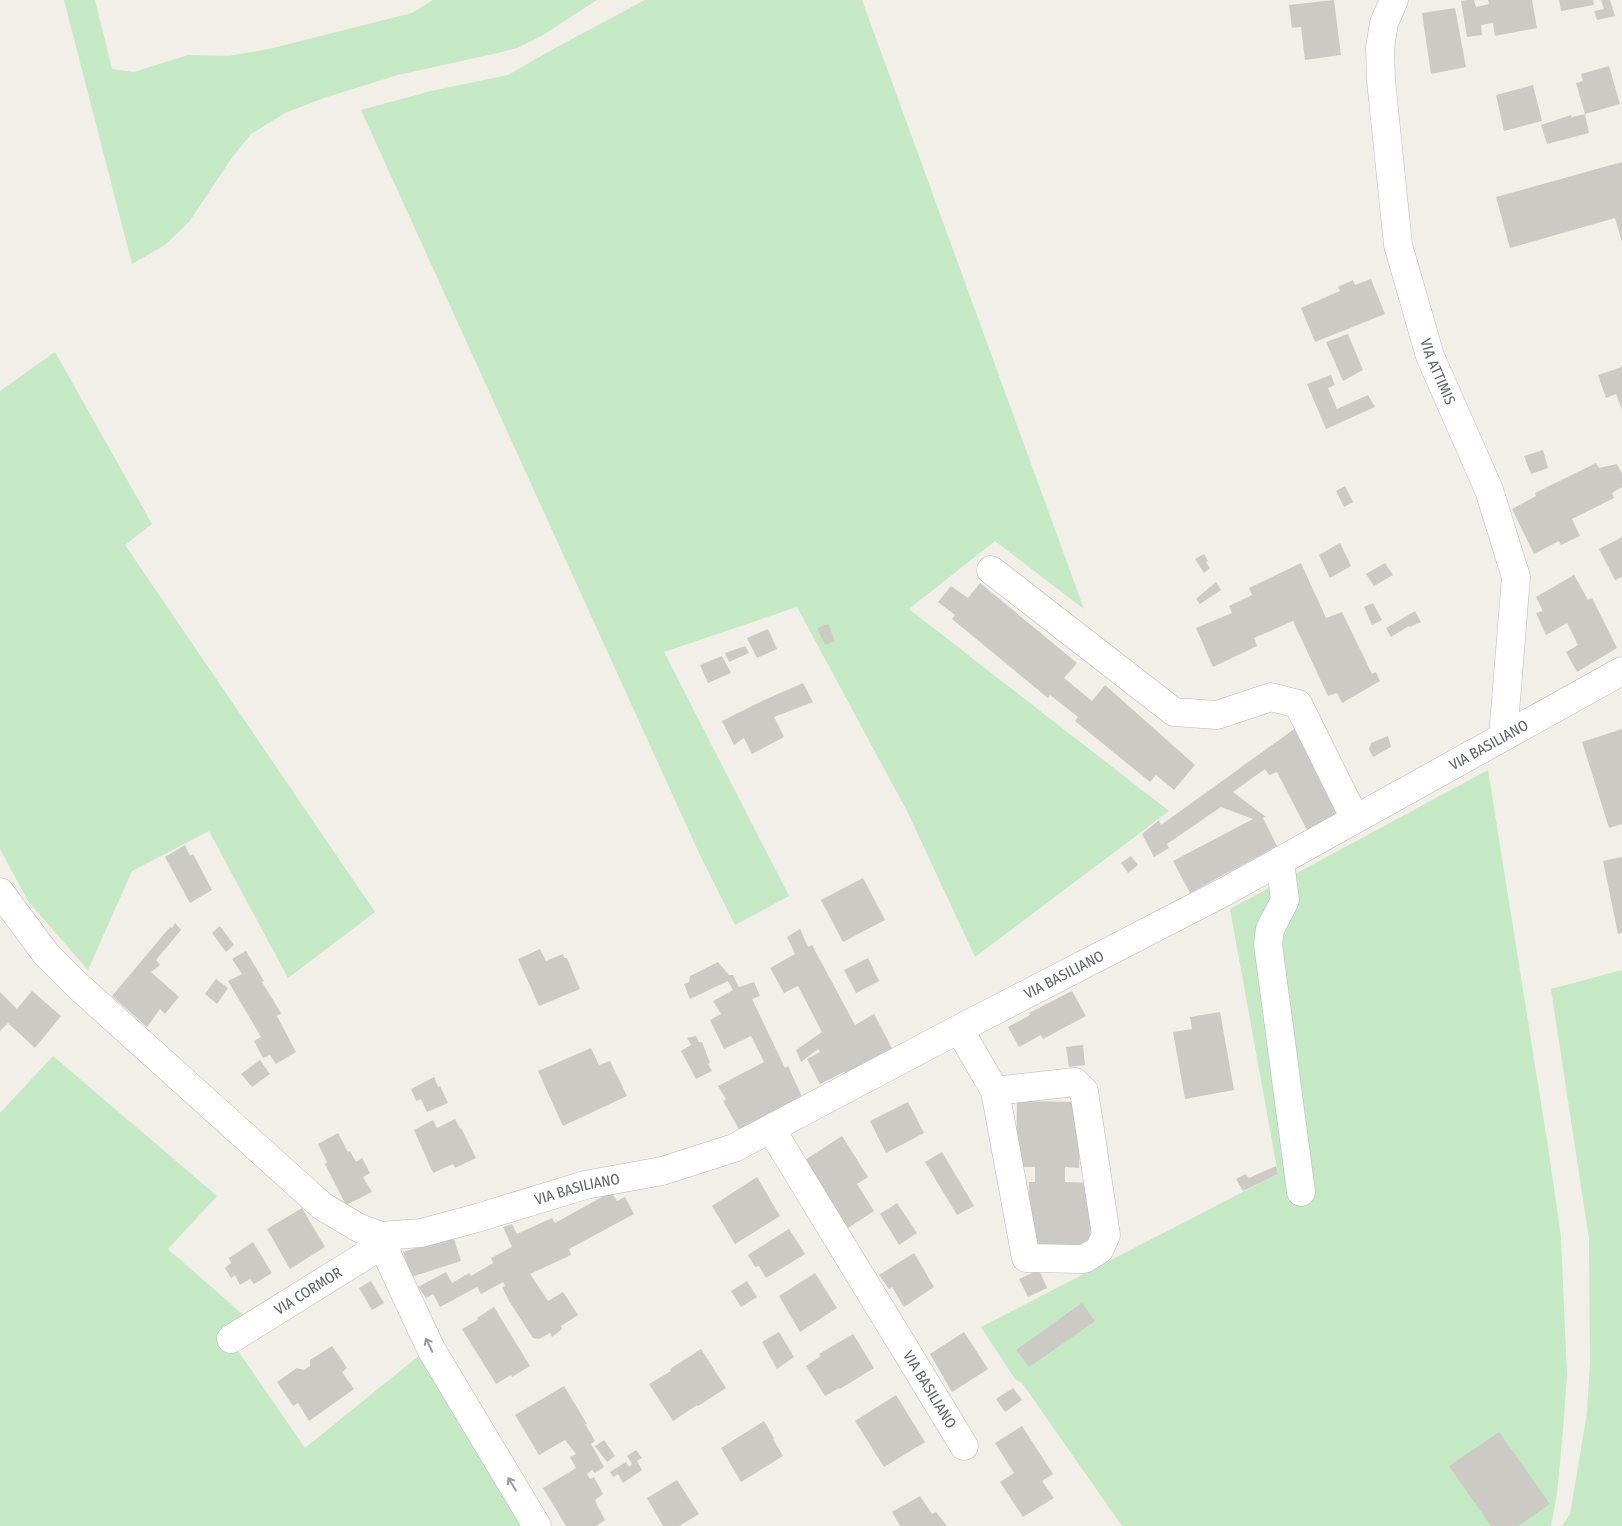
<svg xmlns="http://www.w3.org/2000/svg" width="1622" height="1526" viewBox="0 0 1622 1526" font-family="'Fira Sans Condensed',sans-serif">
  <rect width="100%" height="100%" fill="#f1efe8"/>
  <!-- green -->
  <g fill="#c5e8c5">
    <path d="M64 0H95L112 69 134 72 188 55 229 56 269 49 412 13 433 0H597L543 35 517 48 493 54 398 75 324 98 285 113 251 134 231 159 189 222 165 245 132 264Z"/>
    <path d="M645 0H862L1084 609 995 541 909 609 1169 811 975 957 908 813 797 607 664 652 789 896 735 925 699 853 361 110 431 91 508 75 557 47Z"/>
    <path d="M55 352 152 524 125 545 375 912 288 978 209 831 132 871 88 970 28 901 0 849V391Z"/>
    <path d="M1488 770 1548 1147 1561 1237 1567 1375 1563 1430 1557 1494 1551 1526H1122L1022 1383 1015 1379 981 1327 1278 1174 1230 909Z"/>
    <path d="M1622 970V1526H1562L1570 1514 1587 1413 1590 1362 1589 1239 1551 989Z"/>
    <path d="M53 1056 217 1196 168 1249 265 1334 238 1351 305 1448 421 1354 525 1526H0V1112H1Z"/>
  </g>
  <!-- building -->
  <g fill="#cccac5">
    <path d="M1334 0 1341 55 1305 60 1301 27 1292 28 1289 5Z"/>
    <path d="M1467 0H1474L1476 7 1489 4 1488 0H1532L1537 28 1495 36 1493 23 1481 25 1482 35 1467 37 1461 1Z"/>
    <path d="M1559 0H1593L1594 5 1561 11Z"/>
    <path d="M1601 0H1610L1615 16 1597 20 1594 11 1604 9Z"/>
    <path d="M1455 8 1466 67 1431 74 1422 13Z"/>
    <path d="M1609 66 1620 104 1585 114 1576 83 1583 81 1581 74Z"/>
    <path d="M1533 85 1542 121 1504 131 1496 95Z"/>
    <path d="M1585 114 1589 133 1547 144 1541 125 1571 115 1572 117Z"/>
    <path d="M1622 162V242L1615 218 1510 248 1496 197Z"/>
    <path d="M1371 279 1385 314 1315 342 1301 308 1340 291 1338 287 1353 280 1355 285Z"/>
    <path d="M1348 334 1363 370 1343 381 1326 342Z"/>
    <path d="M1622 367V410L1616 394 1606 398 1598 375Z"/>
    <path d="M1331 375 1335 385 1328 388 1337 409 1368 395 1375 407 1326 429 1307 384Z"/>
    <path d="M1543 450 1548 468 1531 474 1524 456Z"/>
    <path d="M1596 463 1599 468 1617 464 1622 474V487L1612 493 1614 498 1572 519 1580 536 1561 545 1559 541 1534 554 1512 509 1536 496 1535 493Z"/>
    <path d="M1345 486 1353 502 1344 507 1336 491Z"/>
    <path d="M1622 537V577L1615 580 1599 549Z"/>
    <path d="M1340 543 1351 566 1330 578 1319 555Z"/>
    <path d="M1204 554 1208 561 1206 562 1210 568 1204 573 1195 559Z"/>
    <path d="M1301 563 1326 618 1342 612 1372 674 1376 672 1380 681 1342 703 1337 693 1328 696 1293 621 1254 638 1257 646 1213 667 1196 628 1232 613 1229 606 1252 595 1249 588Z"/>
    <path d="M1385 563 1393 575 1374 586 1366 574Z"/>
    <path d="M1574 575 1588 600 1592 598 1617 648 1577 672 1566 652 1578 645 1567 623 1546 635 1536 613 1543 611 1536 597Z"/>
    <path d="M1216 582 1221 590 1200 604 1196 599Z"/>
    <path d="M980 583 1077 663 1064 678 1092 701 1105 685 1195 765 1174 790 1156 775 1150 782 1075 721 1078 717 1050 695 1048 698 952 619 955 615 938 602 951 586 968 598Z"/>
    <path d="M1373 603 1382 620 1372 625 1364 607Z"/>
    <path d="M1415 611 1421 622 1410 627 1409 626 1391 637 1386 628Z"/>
    <path d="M828 624 835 641 825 645 817 628Z"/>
    <path d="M768 629 777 649 757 658 747 638Z"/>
    <path d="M745 646 749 653 729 662 725 653Z"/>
    <path d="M722 656 731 673 708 683 700 665Z"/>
    <path d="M803 683 813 702 774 717 784 737 752 754 744 738 734 745 722 721 762 701Z"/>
    <path d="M1297 727 1340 813 1307 830 1277 772 1269 775 1265 769 1233 792 1266 817 1263 818 1277 846 1190 893 1173 861 1253 819 1221 807 1167 844 1169 848 1154 857 1142 834 1159 820 1161 825Z"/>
    <path d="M1622 729V824L1609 828 1582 742Z"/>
    <path d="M1388 736 1391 747 1373 757 1369 749 1371 743Z"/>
    <path d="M185 845 190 856 193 854 212 890 190 903 165 857Z"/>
    <path d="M1131 856 1138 865 1128 873 1121 863Z"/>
    <path d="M1622 857V933L1618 934 1603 861Z"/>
    <path d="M863 878 885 920 843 942 821 900Z"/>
    <path d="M175 923 181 930 156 960 160 965 151 972 179 997 165 1014 160 1009 147 1027 112 996 170 927 172 928Z"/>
    <path d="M220 926 234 945 226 952 212 933Z"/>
    <path d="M800 929 808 947 812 945 855 1025 874 1014 893 1050 846 1074 844 1072 820 1084 807 1059 820 1052 818 1049 801 1062 796 1050 822 1032 798 986 784 993 770 968 795 954 787 937Z"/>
    <path d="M540 949 546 961 563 954 564 958H567L580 989 539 1006 518 959Z"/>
    <path d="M246 951 264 981 262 982 281 1013 277 1016 296 1052 276 1064 270 1055 263 1058 254 1041 261 1037 228 981 242 974 232 959Z"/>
    <path d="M868 958 879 981 856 993 844 970Z"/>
    <path d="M718 962 729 975H733L739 987 754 982 760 996 752 999 785 1068 788 1066 802 1097 740 1131 723 1101 726 1099 718 1086 764 1062 751 1036 724 1049 710 1020 721 1014 713 1001 733 990 728 981 690 999 684 984 689 982 690 976Z"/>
    <path d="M216 979 228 988 217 1004 205 994Z"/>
    <path d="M32 991 61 1016 35 1048 8 1023 0 1031V992L17 1009Z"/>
    <path d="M1072 991 1086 1016 1043 1039 1041 1035 1019 1047 1008 1027 1030 1015 1029 1013Z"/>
    <path d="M1220 1012 1234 1090 1185 1099 1173 1032 1192 1029 1190 1017Z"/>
    <path d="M696 1036 699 1042H702L710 1063 708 1064 712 1071 696 1079 681 1051 691 1045 687 1038Z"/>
    <path d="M1083 1045 1085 1065 1069 1067 1066 1047Z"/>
    <path d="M591 1048 599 1065 610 1061 627 1096 563 1126 538 1071Z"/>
    <path d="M260 1060 270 1074 252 1087 241 1074Z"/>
    <path d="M434 1077 438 1087 440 1086 448 1103 427 1112 421 1099 416 1101 411 1089Z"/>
    <path d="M1017 1101 1080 1102 1079 1168 1065 1167V1182L1092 1183 1090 1248 1028 1246 1029 1182H1035V1167H1016Z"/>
    <path d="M908 1102 924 1133 886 1153 870 1121Z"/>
    <path d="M455 1119 460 1129 461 1128 476 1158 455 1168 453 1164 433 1173 414 1130 433 1120 437 1128Z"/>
    <path d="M338 1133 348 1152 350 1151 356 1162 362 1158 370 1173 363 1177 372 1192 346 1205 325 1164 327 1162 318 1144Z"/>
    <path d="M842 1136 868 1177 857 1184 874 1211 848 1228 805 1160Z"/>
    <path d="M942 1152 974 1206 957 1215 925 1162Z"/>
    <path d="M1276 1166 1278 1174 1243 1191 1236 1179 1245 1174 1249 1178Z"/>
    <path d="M757 1177 780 1216 735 1244 712 1206Z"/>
    <path d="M611 1192 617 1201 625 1197 634 1214 569 1249 571 1255 530 1274 548 1301 563 1292 578 1315 561 1326 562 1329 552 1337 550 1333 539 1339 533 1338 509 1301 502 1287 505 1286 503 1282 481 1294 477 1287 440 1307 433 1294 426 1298 418 1287 446 1272 452 1283 469 1273 471 1276 493 1263 491 1258 512 1247 503 1227 512 1224 517 1234 552 1218 555 1223Z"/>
    <path d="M897 1203 917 1233 899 1245 880 1214Z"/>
    <path d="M302 1208 325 1247 290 1269 267 1229Z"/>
    <path d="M789 1229 805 1254 766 1278 759 1266 755 1267 748 1255Z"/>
    <path d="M453 1236 461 1261 411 1277 403 1252Z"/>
    <path d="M253 1242 272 1273 254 1284 250 1279 240 1285 235 1275 231 1278 225 1268 231 1263 229 1258Z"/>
    <path d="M914 1253 934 1287 904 1307 892 1287 889 1289 879 1275Z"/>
    <path d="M1039 1270 1047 1288 1028 1297 1019 1279Z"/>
    <path d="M815 1273 837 1308 800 1332 779 1296Z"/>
    <path d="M371 1281 384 1303 372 1310 359 1288Z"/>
    <path d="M747 1281 757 1297 741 1307 731 1291Z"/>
    <path d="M1082 1303 1095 1321 1029 1367 1016 1350Z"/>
    <path d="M494 1307 530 1366 512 1377 511 1375 496 1384 462 1329 478 1320 477 1318Z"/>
    <path d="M779 1332 794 1357 777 1369 762 1342Z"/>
    <path d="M964 1332 988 1369 952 1392 930 1354Z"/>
    <path d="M853 1334 874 1368 840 1389 839 1388 825 1396 806 1366 821 1356 819 1354Z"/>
    <path d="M332 1346 347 1368 342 1372 354 1389 309 1421 298 1403 293 1406 277 1382 297 1368 304 1370 310 1366V1360Z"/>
    <path d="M701 1349 726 1388 698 1406 697 1405 673 1421 649 1384 671 1371 670 1369Z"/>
    <path d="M564 1386 587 1424H585L595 1441 591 1444 604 1467 595 1473 592 1470 587 1474 590 1479 594 1477 603 1494 595 1500 598 1507 605 1520 596 1526H566L543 1488 576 1468 570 1457 576 1454 565 1440 539 1455 515 1415Z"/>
    <path d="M1013 1388 1022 1400 1005 1412 996 1399Z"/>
    <path d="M896 1395 925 1442 884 1467 855 1421Z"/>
    <path d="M764 1421 774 1438 773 1439 783 1456 741 1482 721 1448Z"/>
    <path d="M1022 1426 1053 1474 1042 1481 1054 1498 1023 1517 1000 1482 1014 1473 995 1443Z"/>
    <path d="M1499 1432 1550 1504 1518 1526H1491L1449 1466Z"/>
    <path d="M604 1440 615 1456 607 1462 595 1446Z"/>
    <path d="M636 1450 642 1458 637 1461 642 1470 623 1483 618 1474 613 1477 610 1472 626 1462 629 1467 632 1464 627 1456Z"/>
    <path d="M677 1480 699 1514 679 1526H663L647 1498Z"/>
    <path d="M920 1496 932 1514 936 1512 947 1526H900L892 1512Z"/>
  </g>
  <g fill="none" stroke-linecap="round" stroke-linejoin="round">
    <!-- minor casing -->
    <g stroke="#b5b8bc" stroke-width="29">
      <g id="minor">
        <path id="s1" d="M1394 0 1384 23 1380 48 1381 80 1398 245 1430 356 1489 490 1516 577 1503 737"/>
        <path d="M991 570 1174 712 1217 715 1271 697 1298 704 1355 819"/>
        <path d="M1280 861 1285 900 1270 929 1268 944 1301 1192"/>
        <path id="s2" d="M0 892 46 954 77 985 322 1206 359 1228 381 1236 421 1233 477 1218 585 1185 662 1171 734 1148 959 1029 1226 891 1622 671"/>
        <path d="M959 1029 995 1091 1026 1258 1084 1259 1099 1250 1106 1235 1084 1091 1075 1082 995 1091"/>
        <path id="s3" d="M771 1129 964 1446"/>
        <path d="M381 1236 389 1259 431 1349 537 1526"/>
        <path id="s4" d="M231 1339 366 1255 381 1236"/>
      </g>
    </g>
    <!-- minor -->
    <use href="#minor" stroke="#fff" stroke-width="28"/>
  </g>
  <!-- one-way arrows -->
  <defs><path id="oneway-shaft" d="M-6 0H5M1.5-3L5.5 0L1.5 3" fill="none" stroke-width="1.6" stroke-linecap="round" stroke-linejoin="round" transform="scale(1.25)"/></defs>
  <g stroke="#979a9d">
    <use href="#oneway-shaft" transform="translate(429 1345) rotate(-116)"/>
    <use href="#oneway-shaft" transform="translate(512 1484) rotate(-121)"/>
  </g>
  <g text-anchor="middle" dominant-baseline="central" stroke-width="4" stroke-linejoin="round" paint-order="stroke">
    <!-- street labels -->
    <g font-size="15" fill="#5f6368" stroke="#fff">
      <text stroke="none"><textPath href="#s1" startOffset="381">VIA ATTIMIS</textPath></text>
      <text stroke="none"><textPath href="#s2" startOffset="1738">VIA BASILIANO</textPath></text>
      <text stroke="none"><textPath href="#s2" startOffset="1255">VIA BASILIANO</textPath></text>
      <text stroke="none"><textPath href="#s2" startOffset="720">VIA BASILIANO</textPath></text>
      <text stroke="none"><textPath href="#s4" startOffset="91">VIA CORMOR</textPath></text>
      <text stroke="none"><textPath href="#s3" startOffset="305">VIA BASILIANO</textPath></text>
    </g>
  </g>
</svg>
